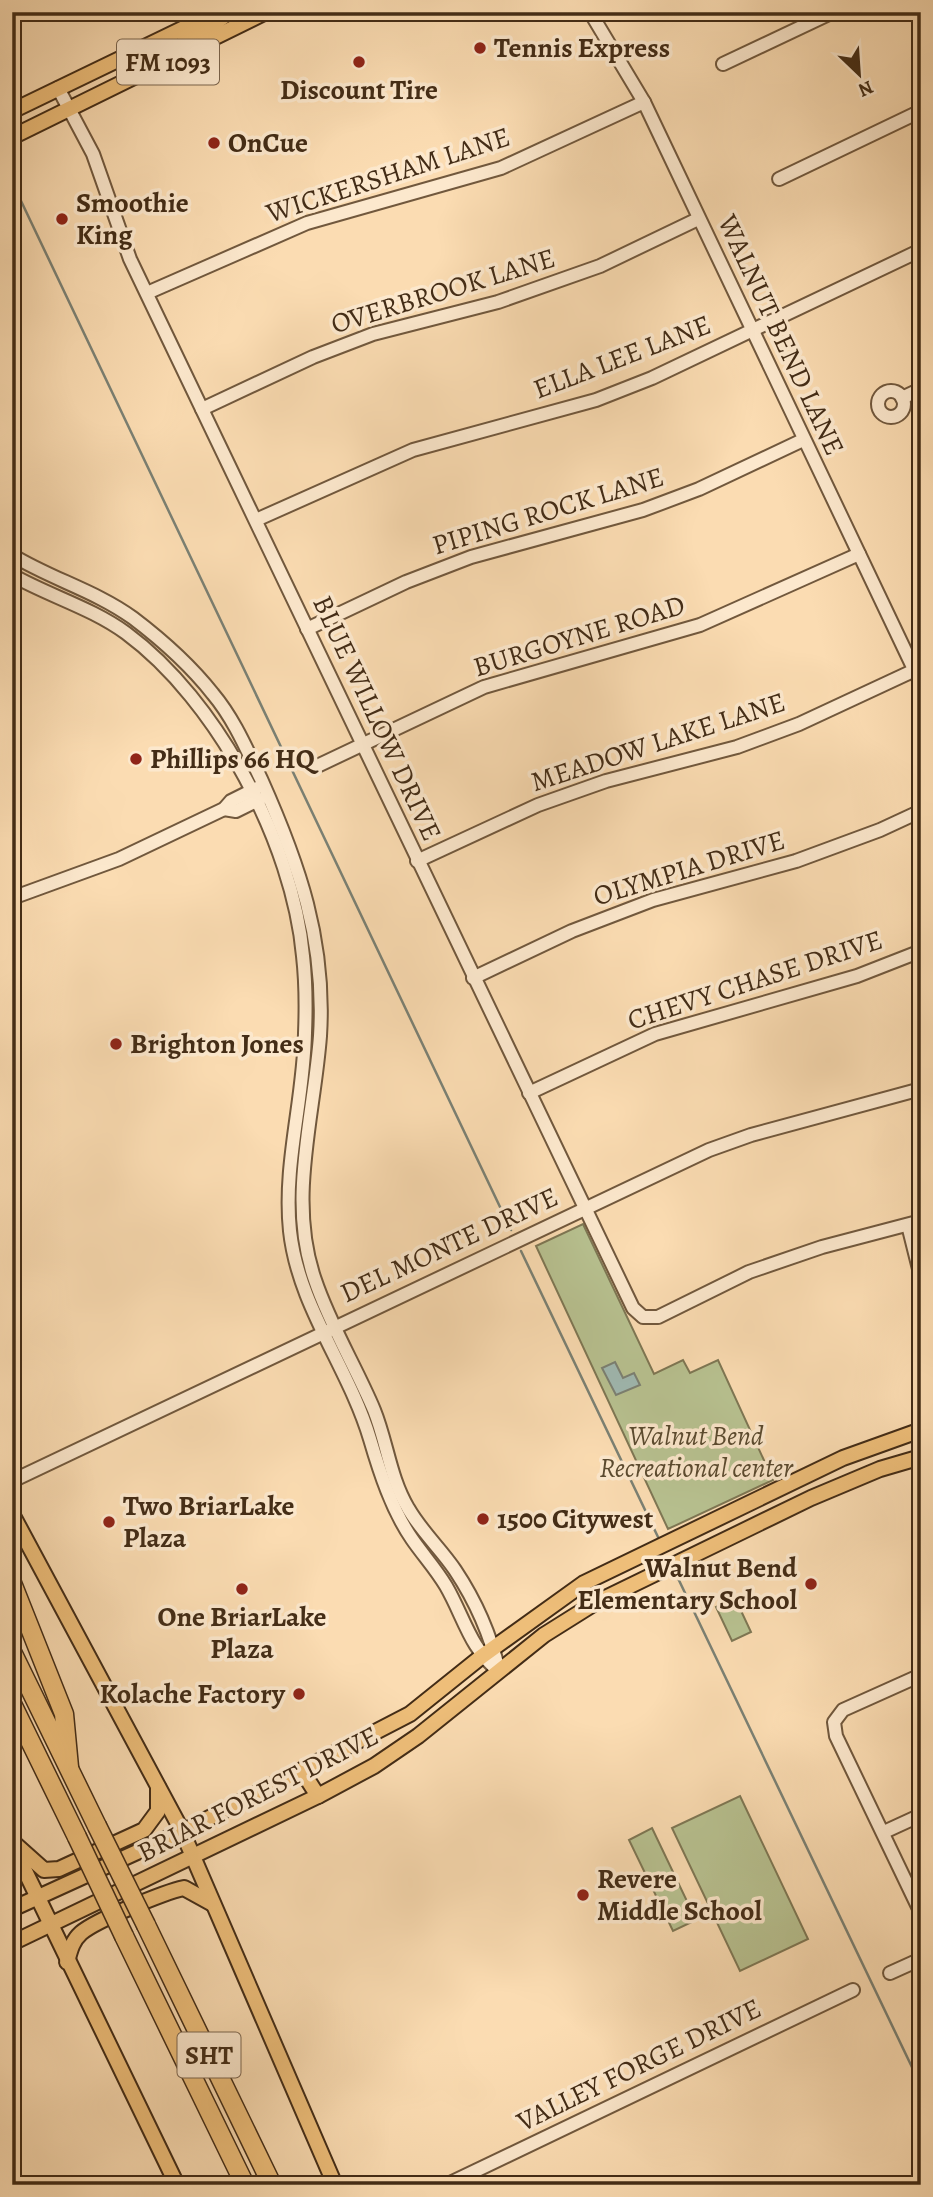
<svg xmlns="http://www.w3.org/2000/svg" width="933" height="2197" viewBox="0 0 933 2197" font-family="Alegreya,serif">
  <rect width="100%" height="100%" fill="#fbdcb2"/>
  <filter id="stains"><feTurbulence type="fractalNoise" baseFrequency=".00286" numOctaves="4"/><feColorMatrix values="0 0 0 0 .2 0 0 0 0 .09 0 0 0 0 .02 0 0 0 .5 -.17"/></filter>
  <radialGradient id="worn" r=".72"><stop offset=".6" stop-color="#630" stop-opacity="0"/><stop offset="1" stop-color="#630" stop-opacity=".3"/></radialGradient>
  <!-- green -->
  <g fill="#b8c291" stroke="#7e7754" stroke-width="2">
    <path d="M583 1224 654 1374 683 1360 690 1373 718 1360 773 1480 668 1529 536 1246Z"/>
    <path d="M735 1598 751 1632 732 1641 716 1607Z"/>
    <path d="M740 1796 808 1939 740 1971 672 1828Z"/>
    <path d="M652 1828 696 1920 673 1931 629 1840Z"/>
  </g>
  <!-- water -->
  <path fill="#a0bab3" stroke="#7b8174" stroke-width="2" d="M615 1362 623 1378 634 1373 640 1385 616 1395 602 1368Z"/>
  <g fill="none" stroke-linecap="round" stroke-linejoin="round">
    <!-- stream -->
    <g stroke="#7b8174" stroke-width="2.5">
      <path d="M12 182 511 1230"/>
      <path d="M521 1251 658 1537"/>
      <path d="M675 1572 921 2086"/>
    </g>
    <!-- minor casing -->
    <g stroke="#71583d" stroke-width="16">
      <g id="minor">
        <path d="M184 12 190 25"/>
        <path d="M590 12 644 102 921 684"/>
        <path d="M723 64 833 12"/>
        <path d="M58 88 93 154 130 259 633 1308 643 1317H658L749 1272 822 1247 921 1221"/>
        <path d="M779 179 921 111"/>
        <path d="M147 293 307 223 501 168 644 102"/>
        <circle cx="891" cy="404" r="13"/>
        <path d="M902 398 921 389"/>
        <path d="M202 409 313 357 373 334 498 302 600 266 698 219"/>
        <path d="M256 520 413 450 596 400 652 378 921 250"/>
        <path d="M12 555C51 579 96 591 133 618 162 640 191 666 213 694 234 719 247 750 261 779 299 864 326 941 320 1036 314 1117 287 1201 315 1280 330 1325 356 1367 374 1410 387 1442 390 1478 408 1508 421 1531 441 1549 455 1570 475 1600 491 1637 499 1671"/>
        <path d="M12 575C49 596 92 608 126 633 217 700 293 843 303 956 306 982 306 1008 305 1033 304 1099 283 1165 290 1231 298 1306 349 1368 370 1439 380 1473 392 1510 412 1539 423 1555 436 1569 446 1586 464 1617 470 1649 499 1671"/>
        <path d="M307 629 406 582 471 557 643 510 699 489 803 440"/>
        <path d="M313 768 484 687 700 625 859 554"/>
        <path d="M224 809 236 811 260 799"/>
        <path d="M417 861 538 805 606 781 737 747 799 724 915 670"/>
        <path d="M12 898 119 859 224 809 231 801 257 788"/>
        <path d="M473 978 572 931 653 900 796 861 880 830 921 811"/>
        <path d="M529 1093 655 1034 857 976 921 951"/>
        <path d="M908 1225 921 1277"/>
        <path d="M12 1481 709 1150 751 1135 921 1089"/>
        <path d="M921 1675 843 1710 834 1722 836 1736 921 1913"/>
        <path d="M884 1832 921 1815"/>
        <path d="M890 1973 921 1959"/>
        <path d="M446 2185 853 1990"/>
      </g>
    </g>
    <!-- major casing -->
    <g stroke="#432c16" stroke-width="18">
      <g id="major">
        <path d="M202 45V33L230 12"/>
        <path d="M165 58 190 37V25"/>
        <path d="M12 111 217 12"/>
        <path d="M12 137 266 12"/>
        <path d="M12 1514 182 1831 335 2185"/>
        <path d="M302 1771 318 1796"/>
        <path d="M12 1844 177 2185"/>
        <path d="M16 1845 44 1870 59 1869 144 1830 158 1811V1787"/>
        <path d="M12 1909 192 1827 410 1714 481 1657 584 1583 843 1458 921 1430"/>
        <path d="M12 1943 318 1796 374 1766 418 1736 544 1635 595 1603 811 1498 880 1469 921 1457"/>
        <path d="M67 1962C70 1951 72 1941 81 1933 96 1920 165 1892 184 1888L213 1904"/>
      </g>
    </g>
    <!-- highway casing -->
    <g stroke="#432c16" stroke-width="21">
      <g id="highway">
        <path d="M12 1583 64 1714 69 1767"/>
        <path d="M12 1652 97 1826"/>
        <path d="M12 1704 77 1837"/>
        <path d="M146 1925 272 2185"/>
        <path d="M124 1936 245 2185"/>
      </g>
    </g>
    <!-- minor -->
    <use href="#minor" stroke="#fce8cd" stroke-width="12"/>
    <!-- major -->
    <use href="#major" stroke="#eebe79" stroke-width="14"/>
    <!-- highway -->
    <use href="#highway" stroke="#eebe79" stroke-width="18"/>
    <!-- highway-bridge casing -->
    <g stroke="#432c16" stroke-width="21" stroke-linecap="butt">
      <g id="highway-bridge">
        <path d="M97 1826 146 1925"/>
        <path d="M77 1837 124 1936"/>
      </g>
    </g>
    <!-- highway-bridge -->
    <use href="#highway-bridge" stroke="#eebe79" stroke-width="18"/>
  </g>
  <!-- markers -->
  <g fill="#8f2418" stroke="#fce8cd" stroke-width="2.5">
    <circle cx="480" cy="48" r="7"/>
    <circle cx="359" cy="62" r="7"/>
    <circle cx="214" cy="143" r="7"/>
    <circle cx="62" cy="219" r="7"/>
    <circle cx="136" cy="759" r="7"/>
    <circle cx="116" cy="1044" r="7"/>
    <circle cx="483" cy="1519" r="7"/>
    <circle cx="109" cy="1522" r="7"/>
    <circle cx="811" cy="1584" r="7"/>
    <circle cx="242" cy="1589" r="7"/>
    <circle cx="299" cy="1694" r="7"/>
    <circle cx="583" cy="1895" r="7"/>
  </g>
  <g text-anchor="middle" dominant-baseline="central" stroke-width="7" stroke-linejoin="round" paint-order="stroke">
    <!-- shield labels -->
    <g fill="#fce8cd" stroke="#7a644d" stroke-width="2">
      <rect x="117" y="39.5" width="102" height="45" rx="5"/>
      <rect x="177.5" y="2032.5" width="63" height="45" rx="5"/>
    </g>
    <g font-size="26" font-weight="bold" fill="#432c16">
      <text x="168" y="62">FM 1093</text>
      <text x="209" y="2055">SHT</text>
    </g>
    <!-- poi labels -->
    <g font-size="28" font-weight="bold" fill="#432c16" stroke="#fce8cd" text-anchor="start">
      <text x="494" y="48">Tennis Express</text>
      <text x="359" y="90" text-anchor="middle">Discount Tire</text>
      <text x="228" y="143">OnCue</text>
      <text x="76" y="203">Smoothie<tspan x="76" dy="32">King</tspan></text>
      <text x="150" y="759">Phillips 66 HQ</text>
      <text x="130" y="1044">Brighton Jones</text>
      <text x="123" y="1506">Two BriarLake<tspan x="123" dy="32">Plaza</tspan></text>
      <text x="497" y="1519">1500 Citywest</text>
      <text x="797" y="1568" text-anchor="end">Walnut Bend<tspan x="797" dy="32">Elementary School</tspan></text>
      <text x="242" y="1617" text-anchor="middle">One BriarLake<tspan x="242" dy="32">Plaza</tspan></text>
      <text x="285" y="1694" text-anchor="end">Kolache Factory</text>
      <text x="597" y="1879">Revere<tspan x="597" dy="32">Middle School</tspan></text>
    </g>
    <!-- street labels -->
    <g font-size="28" fill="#432c16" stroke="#fce8cd">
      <text transform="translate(388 175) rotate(-18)">WICKERSHAM LANE</text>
      <text transform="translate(443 291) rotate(-17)">OVERBROOK LANE</text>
      <text transform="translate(781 335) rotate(65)">WALNUT BEND LANE</text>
      <text transform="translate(622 357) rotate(-21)">ELLA LEE LANE</text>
      <text transform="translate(548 511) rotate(-17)">PIPING ROCK LANE</text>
      <text transform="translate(579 636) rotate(-17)">BURGOYNE ROAD</text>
      <text transform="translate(377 718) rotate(65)">BLUE WILLOW DRIVE</text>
      <text transform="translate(658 742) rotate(-18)">MEADOW LAKE LANE</text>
      <text transform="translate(689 868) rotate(-17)">OLYMPIA DRIVE</text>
      <text transform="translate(755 980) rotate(-18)">CHEVY CHASE DRIVE</text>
      <text transform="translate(449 1245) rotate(-25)">DEL MONTE DRIVE</text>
      <text transform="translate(258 1794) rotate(-27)">BRIAR FOREST DRIVE</text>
      <text transform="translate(639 2065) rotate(-26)">VALLEY FORGE DRIVE</text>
    </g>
    <!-- park labels -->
    <g font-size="28" font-style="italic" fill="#5a4a2f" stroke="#fce8cd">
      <text x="696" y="1436">Walnut Bend<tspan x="696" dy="32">Recreational center</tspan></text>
    </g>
  </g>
  <!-- margin -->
  <rect width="933" height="2197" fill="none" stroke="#fbdcb2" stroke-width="42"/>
  <rect x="14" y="14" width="905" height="2169" fill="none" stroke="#432c16" stroke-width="3.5"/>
  <rect x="21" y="21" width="891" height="2155" fill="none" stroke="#432c16" stroke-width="2"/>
  <!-- north arrow -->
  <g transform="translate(859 74) rotate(155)" stroke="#fce8cd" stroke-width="5" paint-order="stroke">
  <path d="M0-5L12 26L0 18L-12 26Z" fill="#432c16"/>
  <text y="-10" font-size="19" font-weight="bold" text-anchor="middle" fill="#432c16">N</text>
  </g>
  <rect width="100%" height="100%" filter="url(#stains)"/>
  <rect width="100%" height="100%" fill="url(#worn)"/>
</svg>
